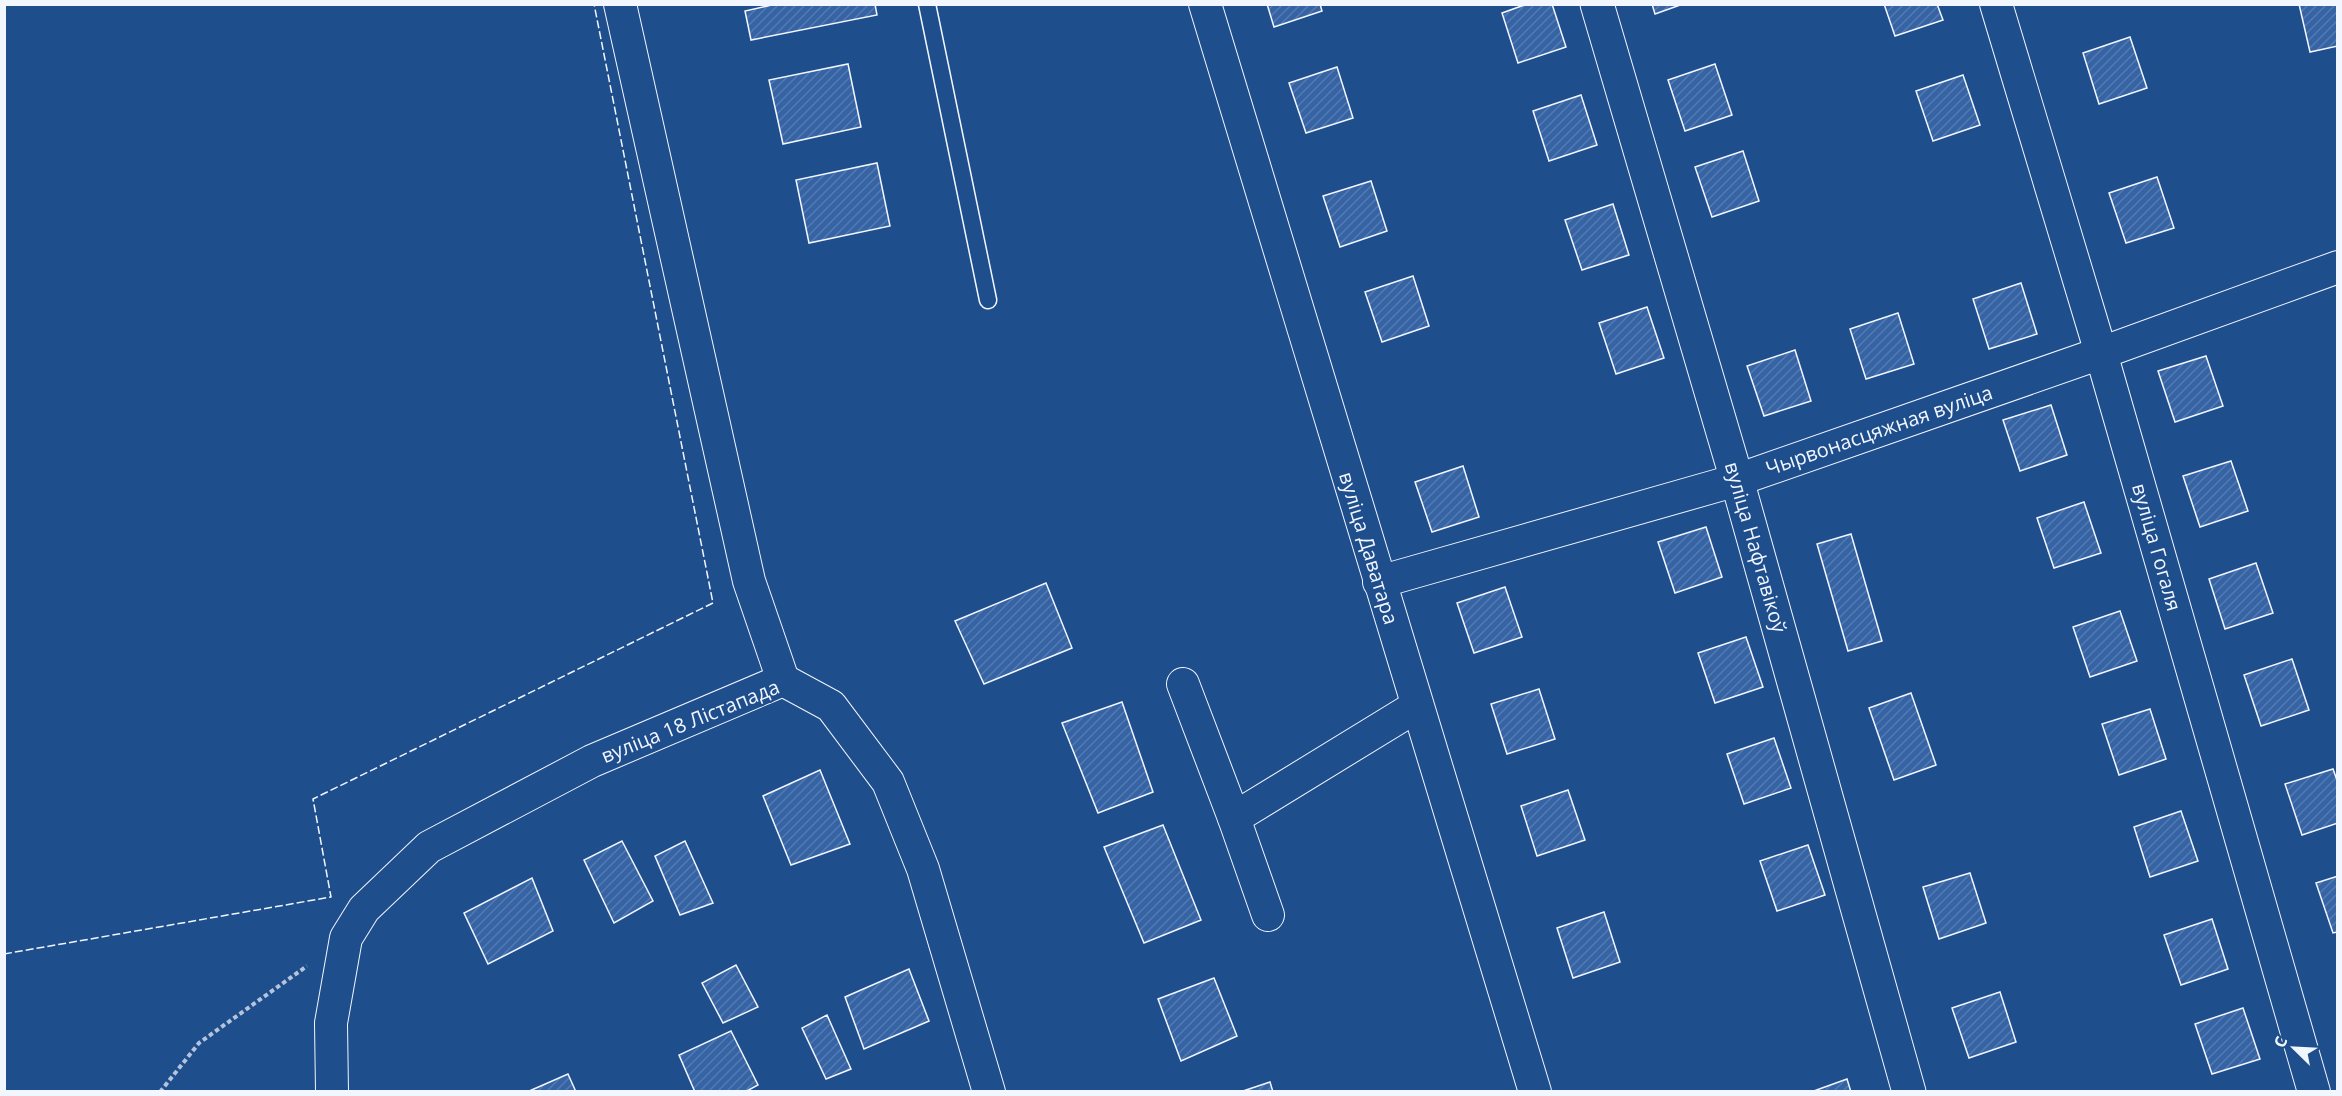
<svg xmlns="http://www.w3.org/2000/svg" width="2342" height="1096" viewBox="0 0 2342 1096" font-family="'Open Sans',sans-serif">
  <defs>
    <pattern id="building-hatch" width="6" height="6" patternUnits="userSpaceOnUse" patternTransform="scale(1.5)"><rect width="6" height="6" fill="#3563a3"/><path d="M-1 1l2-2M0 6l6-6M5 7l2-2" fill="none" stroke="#537ab1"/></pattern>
  </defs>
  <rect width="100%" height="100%" fill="#1f4e8c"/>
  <!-- building -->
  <g fill="url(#building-hatch)" stroke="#f2f6ff" stroke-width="1.5">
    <path d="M776 4H875L877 15 751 40 745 11Z"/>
    <path d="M1267 4H1320L1322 11 1274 27Z"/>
    <path d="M1527 4H1552L1566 47 1518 63 1502 13Z"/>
    <path d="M1652 4H1683L1655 14Z"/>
    <path d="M1884 4H1937L1943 20 1895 36Z"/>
    <path d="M2299 4H2338V46L2310 52Z"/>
    <path d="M2130 37 2147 88 2099 104 2083 53Z"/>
    <path d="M848 64 861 127 783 144 769 80Z"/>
    <path d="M1715 64 1732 115 1685 131 1668 80Z"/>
    <path d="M1337 67 1353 118 1306 133 1289 83Z"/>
    <path d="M1963 75 1980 125 1933 141 1916 91Z"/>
    <path d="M1581 95 1597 145 1549 161 1533 111Z"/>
    <path d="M1743 151 1759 201 1712 217 1695 167Z"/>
    <path d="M877 163 890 226 809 243 796 180Z"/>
    <path d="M2157 177 2174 228 2126 243 2109 193Z"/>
    <path d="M1371 181 1387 231 1340 247 1323 196Z"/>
    <path d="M1613 204 1629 255 1582 270 1565 220Z"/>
    <path d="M1413 276 1429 326 1382 342 1365 292Z"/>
    <path d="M2021 283 2037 334 1989 349 1973 299Z"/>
    <path d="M1647 307 1664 358 1616 374 1599 323Z"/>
    <path d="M1898 313 1914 364 1866 379 1850 329Z"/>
    <path d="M1795 350 1811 401 1764 416 1747 366Z"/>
    <path d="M2206 356 2223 406 2175 422 2158 371Z"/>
    <path d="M2051 405 2067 455 2020 471 2003 420Z"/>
    <path d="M2231 461 2248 511 2200 527 2183 476Z"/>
    <path d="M1463 466 1479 517 1432 532 1415 482Z"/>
    <path d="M2084 502 2101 553 2054 568 2037 518Z"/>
    <path d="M1706 527 1722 577 1675 593 1658 542Z"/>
    <path d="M1851 534 1882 641 1848 651 1817 544Z"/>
    <path d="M2256 563 2273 613 2225 629 2209 579Z"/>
    <path d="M1046 583 1072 648 984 684 955 621Z"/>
    <path d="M1505 587 1522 637 1474 653 1457 603Z"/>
    <path d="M2120 611 2137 661 2090 677 2073 627Z"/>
    <path d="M1746 637 1763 687 1715 703 1698 653Z"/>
    <path d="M2292 659 2309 710 2261 726 2244 675Z"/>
    <path d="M1539 689 1555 739 1507 754 1491 704Z"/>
    <path d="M1911 693 1936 765 1894 780 1869 708Z"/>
    <path d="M1122 702 1153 792 1098 813 1062 723Z"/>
    <path d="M2150 709 2166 759 2119 775 2102 724Z"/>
    <path d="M1774 738 1791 788 1744 804 1727 754Z"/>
    <path d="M2333 769 2338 783V823L2302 835 2285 784Z"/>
    <path d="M820 770 850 844 791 865 763 796Z"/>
    <path d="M1568 790 1585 840 1537 856 1521 806Z"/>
    <path d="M2181 811 2198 861 2150 877 2134 827Z"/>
    <path d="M1163 825 1201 920 1144 943 1104 847Z"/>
    <path d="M622 841 653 901 614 923 584 860Z"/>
    <path d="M685 841 713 903 680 915 655 856Z"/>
    <path d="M1808 845 1825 895 1777 911 1760 861Z"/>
    <path d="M1970 873 1986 923 1939 939 1923 887Z"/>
    <path d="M2338 876V932L2333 933 2316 883Z"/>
    <path d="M532 878 553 931 488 964 464 913Z"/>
    <path d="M1604 912 1620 962 1573 978 1557 928Z"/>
    <path d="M2212 919 2228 969 2181 985 2164 935Z"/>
    <path d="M736 965 758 1007 723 1023 702 983Z"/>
    <path d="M909 969 929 1021 864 1049 845 997Z"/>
    <path d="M1214 978 1237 1036 1181 1061 1158 999Z"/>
    <path d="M2000 992 2016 1042 1969 1058 1952 1008Z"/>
    <path d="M2243 1008 2260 1059 2212 1074 2195 1024Z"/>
    <path d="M827 1015 851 1069 826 1079 802 1028Z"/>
    <path d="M731 1031 758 1085 745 1092H695L679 1055Z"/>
    <path d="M568 1074 576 1092H527Z"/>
    <path d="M1847 1079 1851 1092H1811Z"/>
    <path d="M1270 1082 1273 1092H1240Z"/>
  </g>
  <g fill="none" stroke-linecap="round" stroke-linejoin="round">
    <!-- lane casing -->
    <g stroke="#f2f6ff" stroke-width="19">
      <path id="lane" d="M927 4 988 300"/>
    </g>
    <!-- street casing -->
    <g stroke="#f2f6ff" stroke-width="34">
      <g id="street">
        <path d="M620 4 749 581 783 680"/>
        <path d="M1205 4 1535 1092"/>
        <path d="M1996 4 2101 353 2314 1092"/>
        <path d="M1379 582 1737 480 2101 353 2338 267"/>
        <path d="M783 680 831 706 888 782 923 869 989 1092"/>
        <path d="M1183 684 1234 818"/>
        <path d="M1268 915 1234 818 1417 706"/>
        <path d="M332 1092 331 1023 346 938 364 909 429 847 592 761 783 680"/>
      </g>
    </g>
    <!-- secondary casing -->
    <g stroke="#f2f6ff" stroke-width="35">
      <path id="secondary" d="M1597 4 1737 480 1909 1092"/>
    </g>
    <!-- path -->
    <path stroke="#b3c4dc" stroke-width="4" stroke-dasharray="4.5 3" stroke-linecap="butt" d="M160 1092 199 1043 307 966"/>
    <!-- lane -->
    <use href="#lane" stroke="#1f4e8c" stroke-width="16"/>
    <!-- street -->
    <use href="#street" stroke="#1f4e8c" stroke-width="32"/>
    <!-- secondary -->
    <use href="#secondary" stroke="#1f4e8c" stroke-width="33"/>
    <!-- fence -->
    <path stroke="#f2f6ff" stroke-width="1.5" stroke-dasharray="8 3" stroke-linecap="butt" d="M4 954 331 897 313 799 713 603 594 4"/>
  </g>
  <g text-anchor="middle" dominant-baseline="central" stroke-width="4.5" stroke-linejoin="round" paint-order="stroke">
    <!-- street labels -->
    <g font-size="20" fill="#f2f6ff" stroke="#1f4e8c">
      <text transform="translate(1879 430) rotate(-19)">Чырвонасцяжная вуліца</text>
      <text transform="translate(1756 547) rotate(74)">вуліца Нафтавікоў</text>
      <text transform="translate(2157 547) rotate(74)">вуліца Гогаля</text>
      <text transform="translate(1369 548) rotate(73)">вуліца Даватара</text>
      <text transform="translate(690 721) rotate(-22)">вуліца 18 Лістапада</text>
    </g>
  </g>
  <!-- border -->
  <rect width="2342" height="1096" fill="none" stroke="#f2f6ff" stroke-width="12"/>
  <!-- north arrow -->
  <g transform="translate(2294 1048) rotate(294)" stroke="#1f4e8c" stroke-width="4.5" paint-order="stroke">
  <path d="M0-4.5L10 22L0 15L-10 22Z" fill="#f2f6ff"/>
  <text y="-9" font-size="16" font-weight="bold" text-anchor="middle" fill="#f2f6ff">С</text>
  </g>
</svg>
